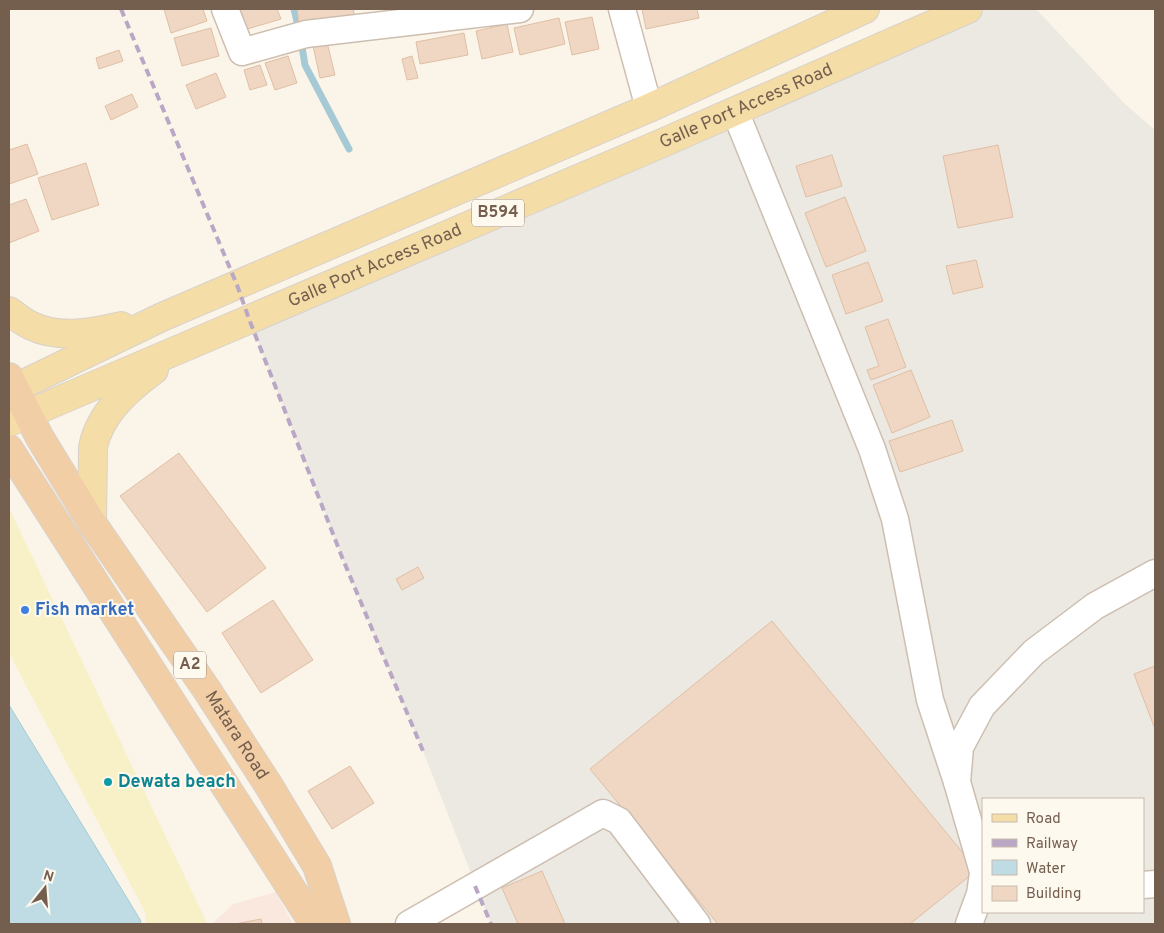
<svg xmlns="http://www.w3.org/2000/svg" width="1164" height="933" viewBox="0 0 1164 933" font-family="Overpass,sans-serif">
  <rect width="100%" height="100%" fill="#fbf5e9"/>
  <!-- commercial -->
  <path fill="#fae8de" d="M276 892 293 924H212L233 904Z"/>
  <!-- industrial -->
  <path fill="#ece8e2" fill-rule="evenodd" d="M968 9H1036L1125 104 1155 130V924H491L423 751 342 557 249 319ZM983 799H1143V912H983Z"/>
  <!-- sand -->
  <path fill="#f8f0c6" d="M9 508 206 921 207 924H146L145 912 9 653Z"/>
  <!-- water -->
  <path fill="#bfdce4" stroke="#a5cad5" d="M9 705 141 921 140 924H9Z"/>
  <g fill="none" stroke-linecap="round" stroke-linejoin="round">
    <!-- stream -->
    <g stroke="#a5cad5" stroke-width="7">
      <path d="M294 9 299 30"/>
      <path d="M301 41 305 65 349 149"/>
    </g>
  </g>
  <!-- building -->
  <g fill="#efd7c3" stroke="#e0bfa4">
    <path d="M164 9H203L207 21 171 33Z"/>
    <path d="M237 9H277L281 19 244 30Z"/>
    <path d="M297 9H353L355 17 299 24Z"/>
    <path d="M642 9H697L699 18 646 29Z"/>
    <path d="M592 17 599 49 572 55 565 22Z"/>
    <path d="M559 18 565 44 520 55 514 28Z"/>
    <path d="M507 24 513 52 482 59 476 31Z"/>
    <path d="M211 28 219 56 182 66 174 38Z"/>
    <path d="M464 33 468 55 420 64 416 42Z"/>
    <path d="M326 38 335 75 320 78 312 41Z"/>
    <path d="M119 50 123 61 99 69 96 58Z"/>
    <path d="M288 56 297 83 275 90 265 63Z"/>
    <path d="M412 56 418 78 407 80 402 59Z"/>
    <path d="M260 65 267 85 250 90 244 70Z"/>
    <path d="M216 73 226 97 196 109 186 85Z"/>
    <path d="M132 94 138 107 111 120 105 106Z"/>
    <path d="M27 144 38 174 9 184V150Z"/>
    <path d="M998 145 1013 217 958 228 943 156Z"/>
    <path d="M832 155 842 186 806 197 796 166Z"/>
    <path d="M86 163 99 205 52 220 38 178Z"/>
    <path d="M845 197 866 251 826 267 805 213Z"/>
    <path d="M26 199 39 231 9 243V205Z"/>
    <path d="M976 260 983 287 953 294 946 266Z"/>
    <path d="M868 262 883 301 846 314 832 275Z"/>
    <path d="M888 319 906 367 871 380 867 370 879 366 865 327Z"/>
    <path d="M911 370 930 417 892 433 873 385Z"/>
    <path d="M952 420 963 451 900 472 889 441Z"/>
    <path d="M179 453 266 568 207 612 120 496Z"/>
    <path d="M418 567 424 578 402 590 396 579Z"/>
    <path d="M273 600 313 660 261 693 222 633Z"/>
    <path d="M772 621 977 870 910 924H718L590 769Z"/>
    <path d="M1155 666V729L1134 674Z"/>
    <path d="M350 766 374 803 332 829 308 791Z"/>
    <path d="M542 871 565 924H518L502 888Z"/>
    <path d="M261 919 262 924H235Z"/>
  </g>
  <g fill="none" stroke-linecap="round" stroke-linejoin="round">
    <!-- minor casing -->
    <g stroke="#cdbeb0" stroke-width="29">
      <g id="minor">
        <path d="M225 9 242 52 306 34 520 9"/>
        <path d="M622 9 649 108"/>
        <path d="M735 111 872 449 895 519 930 700 957 782"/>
        <path d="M983 872 957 782 960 747 982 706 1034 652 1095 606 1155 573"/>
        <path d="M1143 885 1155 884"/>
        <path d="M409 924 603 813 619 821 697 924"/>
        <path d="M969 924 980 894 983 873"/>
      </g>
    </g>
    <!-- primary casing -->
    <g stroke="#d8d2cd" stroke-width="30">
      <g id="primary">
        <path d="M9 311C16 316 24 323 32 326 59 339 93 333 121 326"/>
        <path d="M9 391 162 317 649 108 865 9"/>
        <path id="s1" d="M9 422 660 144 968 9"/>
        <path d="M92 523 93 447C100 413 127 390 154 370"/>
      </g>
    </g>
    <!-- trunk casing -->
    <g stroke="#d8d2cd" stroke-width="30">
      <g id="trunk">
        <path id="s2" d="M9 377 40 438 92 523 207 690 269 786 317 866 336 924"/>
        <path d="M9 449 314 924"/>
      </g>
    </g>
    <!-- minor -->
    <use href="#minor" stroke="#fff" stroke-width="26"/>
    <!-- primary -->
    <use href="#primary" stroke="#f4dda7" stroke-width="28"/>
    <!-- trunk -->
    <use href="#trunk" stroke="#f2cea6" stroke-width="28"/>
    <!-- rail -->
    <g stroke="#b9a7c5" stroke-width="4" stroke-dasharray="8 5" stroke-linecap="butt">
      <path d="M121 9 237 285 249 319 342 557 423 751"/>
      <path d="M475 886 491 924"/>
    </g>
  </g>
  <!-- markers -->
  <circle fill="#3f7fe0" stroke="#fef9ef" stroke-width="2" cx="25" cy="610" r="5"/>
  <circle fill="#0f9aa8" stroke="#fef9ef" stroke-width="2" cx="108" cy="782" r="5"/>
  <g text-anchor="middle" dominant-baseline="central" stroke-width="4" stroke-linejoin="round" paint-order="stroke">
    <!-- shield labels -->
    <g fill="#fef9ef" stroke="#9d8c7e" stroke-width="1">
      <rect x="472" y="199.5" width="52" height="27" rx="4"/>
      <rect x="174" y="651.5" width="32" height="27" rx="4"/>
    </g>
    <g font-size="16" font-weight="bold" fill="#745e4e">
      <text x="498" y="213">B594</text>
      <text x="190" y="665">A2</text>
    </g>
    <!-- street labels -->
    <g font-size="18" fill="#745e4e" stroke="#fef9ef">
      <text stroke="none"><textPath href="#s1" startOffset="802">Galle Port Access Road</textPath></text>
      <text stroke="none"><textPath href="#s1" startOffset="398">Galle Port Access Road</textPath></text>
      <text stroke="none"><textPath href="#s2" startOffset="425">Matara Road</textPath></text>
    </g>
    <!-- shop labels -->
    <g font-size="18" font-weight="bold" fill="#366cbe" stroke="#fef9ef" text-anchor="start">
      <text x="35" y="610">Fish market</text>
    </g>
    <!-- culture labels -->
    <g font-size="18" font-weight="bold" fill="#0d838f" stroke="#fef9ef" text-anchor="start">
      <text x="118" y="782">Dewata beach</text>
    </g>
  </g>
  <!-- border -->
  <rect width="1164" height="933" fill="none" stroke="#745e4e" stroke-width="20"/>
  <!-- legend -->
  <rect x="982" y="798" width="162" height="115" fill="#fef9ef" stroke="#c7bbaf"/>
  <rect x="992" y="814" width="25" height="8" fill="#f4dda7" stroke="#c7bbaf"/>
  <text x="1026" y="823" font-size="15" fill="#745e4e">Road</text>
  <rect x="992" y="839" width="25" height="8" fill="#b9a7c5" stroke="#c7bbaf"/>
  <text x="1026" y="848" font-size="15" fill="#745e4e">Railway</text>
  <rect x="992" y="860" width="25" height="15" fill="#bfdce4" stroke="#c7bbaf"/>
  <text x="1026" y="873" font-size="15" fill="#745e4e">Water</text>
  <rect x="992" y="886" width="25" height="15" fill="#efd7c3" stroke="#c7bbaf"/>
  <text x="1026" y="898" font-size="15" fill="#745e4e">Building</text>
  <!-- north arrow -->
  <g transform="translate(45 888) rotate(17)" stroke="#fef9ef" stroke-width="4" paint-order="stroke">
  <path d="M0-4L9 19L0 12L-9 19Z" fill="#745e4e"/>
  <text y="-8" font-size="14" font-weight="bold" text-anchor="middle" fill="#745e4e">N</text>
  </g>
</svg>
